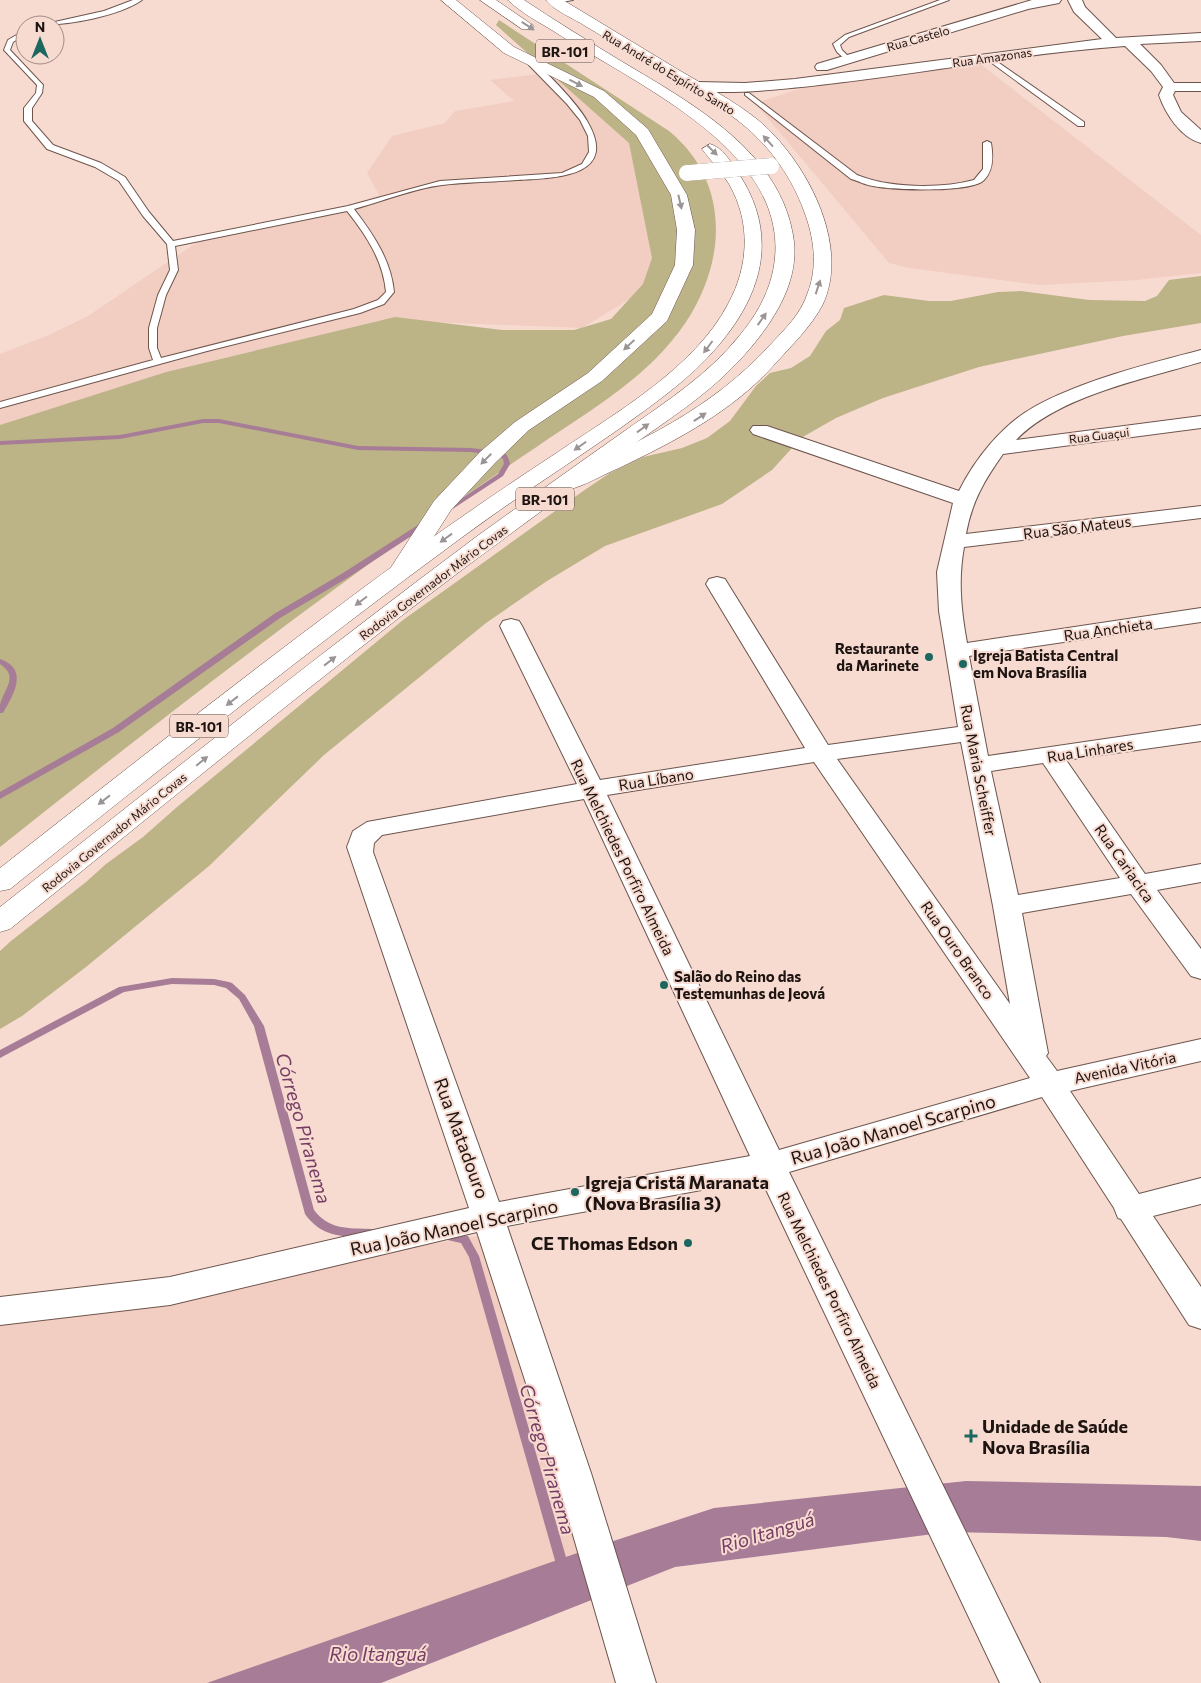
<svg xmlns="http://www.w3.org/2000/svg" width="1201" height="1683" viewBox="0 0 1201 1683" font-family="Commissioner,sans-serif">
  <rect width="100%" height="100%" fill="#f7dbd1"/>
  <!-- built -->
  <g fill="#f2cdc1">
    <path d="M979 63 1201 235V273L1137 280 1040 285 909 268 889 263 755 103 816 84Z"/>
    <path d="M546 73 621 121 664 179 659 281 582 328 381 320 166 372 0 425V354L49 335 88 316 199 241 308 219 379 195 367 173 392 136 445 123 455 111 514 101 490 80Z"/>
    <path d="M488 1234 604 1592 324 1683H0V1322Z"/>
  </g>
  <!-- green -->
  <g fill="#bcb387">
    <path d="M499 20 669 131C730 181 727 260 686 322 649 377 592 409 538 446 496 474 455 503 413 532 272 633 136 739 0 847V425L166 372 395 317 502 330H574L611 319 643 284 652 258 629 143 496 25Z"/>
    <path d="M1201 276V323L1123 336 979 367 883 398 836 418 801 438 772 470 722 504 605 546 547 581 486 623 324 755 209 866 86 967 22 1016 0 1029V951L11 941 86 882 106 864 143 837 177 807 403 620 586 489 610 473 643 457 682 448 707 438 730 421 756 386 770 373 791 368 810 356 826 331 840 320 844 308 884 295 929 301H951L998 292 1021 291 1089 300 1145 301 1157 296 1169 280Z"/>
  </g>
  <!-- water -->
  <path fill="#a77c97" d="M966 1481 1201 1486V1541L1166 1537 949 1532 675 1567 381 1683H207L583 1551 714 1508Z"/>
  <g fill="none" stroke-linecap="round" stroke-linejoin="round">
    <!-- stream -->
    <g fill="#a77c97" fill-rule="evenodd">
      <path d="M203 419H219L358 446 471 448 502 452C507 453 509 459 510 464L503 476 448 512 446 511V509L498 474 504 464 503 459 500 456 471 452 358 450 219 423H203L120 439 0 445V441L120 435Z"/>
      <path d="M421 523H427L428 525 349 577 280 618 119 732 0 799V792L113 728 274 614 343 573Z"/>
      <path d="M0 659C29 669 14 694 3 713H0C0 711 0 708 0 705 3 690 20 677 0 664Z"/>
      <path d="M172 978 214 979 229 982 232 983 245 995 264 1026 314 1210C329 1230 348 1228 371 1229L375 1230 376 1233 375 1236 371 1237C344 1237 322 1238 305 1214L254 1026 239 999 226 988 214 985 172 984 124 992 0 1058V1050L119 987Z"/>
      <path d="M447 1232 468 1236 479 1256 570 1571 568 1575 564 1577 560 1575 558 1571 469 1257 461 1243 443 1239 442 1236 443 1233Z"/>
    </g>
    <!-- lane casing -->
    <g stroke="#6d554d" stroke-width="2">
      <g id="lane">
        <path d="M133 0H142C119 16 69 25 41 25L104 11Z"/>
        <path d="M557 0H573L555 3Z"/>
        <path d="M940 0H949L849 37 840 45 842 50 851 59V61H847L837 52 833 44 845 35Z"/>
        <path d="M25 30V35L13 42 10 50 43 85 42 93 32 108V121L53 145 101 163 125 177 149 212 173 241 348 206 440 181 562 173 582 164 589 152 588 136 580 120 567 104 525 61 524 60 527 58C542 65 579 106 587 121 620 177 556 178 518 180 493 182 467 182 442 185 416 188 380 202 354 209 373 234 391 260 394 292L384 304 360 313 207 351 0 408V402L153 360 149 348V328L158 295 170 270 167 244 143 216 119 181 95 167 47 149 24 121V108L36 93 37 85 4 50 8 40ZM347 211C366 235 383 260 386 292L378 300 354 309 161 358 157 348V328L166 295 178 270 175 246Z"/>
        <path d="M985 56H989L1084 122V126H1078L985 58Z"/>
        <path d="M745 93H749L857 175C888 188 941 189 974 180L983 169V143L987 141 991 143C993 155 994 170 984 180 972 193 892 190 873 186 865 185 859 181 851 179L745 95Z"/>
      </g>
    </g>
    <!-- street casing -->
    <g stroke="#6d554d" stroke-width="2">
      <g id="street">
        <path d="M1032 0H1061L1059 3 1028 9 827 70H817L815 67 817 64Z"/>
        <path d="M1068 0H1082L1085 7 1116 38 1201 33V41L1140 44 1161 65 1174 83H1201V91H1175L1173 95 1181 112 1201 130V143C1181 138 1165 113 1159 95L1163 87 1151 71 1125 46C1086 49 1047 53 1008 59 969 64 705 108 690 86L697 82 745 83 795 79 1102 39 1074 12Z"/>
        <path d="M1201 350V362C1144 379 1058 396 1016 440L1201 416V428L1003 454C984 481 972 501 966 534L1201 506V518L964 547C958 580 961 610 967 643L1201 608V622L969 656 988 756 1201 725V741L1066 760 1145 874 1201 864V882L1157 890 1201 949V979L1191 976 1131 894 1022 913 1048 1053 1046 1056 1057 1071 1201 1039V1061L1070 1091 1139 1194 1201 1178V1204L1153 1216 1201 1287V1329L1189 1325 1121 1219 1118 1218 1114 1208 1042 1097 789 1172 1040 1683H1000L761 1179 507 1226 591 1473 656 1683H616L555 1473 477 1232 170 1305 0 1325V1297L170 1277 469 1208 347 847 353 831 367 822 577 784 500 626 503 621 511 619 519 621 522 626 600 780 805 748 706 584 709 579 717 577 725 579 728 584 828 745 958 727 939 611 937 572 953 503 753 434 750 430 753 426H767L959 491C975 459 1002 425 1034 407 1083 380 1147 364 1201 350ZM961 742 993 906 1010 1004 837 759ZM814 762 1030 1078 779 1150 607 795ZM1043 763 1120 878 1018 895 991 771ZM584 799 750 1156 499 1202 373 852 374 843 382 835Z"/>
      </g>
    </g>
    <!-- secondary casing -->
    <g stroke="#6d554d" stroke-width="1">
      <g id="secondary">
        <path d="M441 0H456L514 47 604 91 648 129 687 195 695 230 693 265 667 321 602 381 529 430 496 462 451 510 408 577 400 579 392 577 388 572 434 501 480 452 515 422 588 373 652 314 675 265 677 230 671 195 636 135 594 97 504 53Z"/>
        <path d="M546 0H563C601 23 639 46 677 69 704 85 733 100 758 120 805 159 852 245 822 306 810 328 791 346 774 365 732 412 675 441 619 468 602 475 585 486 567 490L559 489 556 484 559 479C639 442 711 410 771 344 786 328 801 314 808 292 818 266 814 237 804 211 789 170 762 136 726 112 681 81 633 55 587 27 575 19 554 11 546 0Z"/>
      </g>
    </g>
    <!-- highway casing -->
    <g stroke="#6d554d" stroke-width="1">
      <g id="highway">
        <path d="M480 0H496L534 26 532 29H522Z"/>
        <path d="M508 0H524C554 20 585 39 616 58 687 101 783 150 794 242 799 288 767 331 737 363 706 396 666 421 630 447 575 486 521 526 467 566 311 683 162 807 10 929L0 932V907C158 783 315 657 476 537 526 501 576 465 626 430 667 401 709 374 740 335 770 299 785 256 769 210 741 130 623 76 555 32 539 22 521 13 508 0Z"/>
        <path d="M710 144C722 147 731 162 737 171 779 233 764 292 718 346 690 379 654 404 619 429 566 466 512 500 461 538 307 651 159 770 10 889L0 891V868C139 759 277 650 419 547 464 515 509 484 555 454 614 414 695 368 728 304 749 266 751 222 729 184 721 171 711 161 702 149Z"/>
      </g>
    </g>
    <!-- lane -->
    <use href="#lane" fill="#fff" fill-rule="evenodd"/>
    <!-- street -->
    <use href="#street" fill="#fff" fill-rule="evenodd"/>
    <!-- secondary -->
    <use href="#secondary" fill="#fff" fill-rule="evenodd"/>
    <!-- highway -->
    <use href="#highway" fill="#fff" fill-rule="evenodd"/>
    <!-- secondary-bridge casing -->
    <g stroke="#6d554d" stroke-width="16" stroke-linecap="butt">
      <path id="secondary-bridge" d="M687 173 771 166"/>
    </g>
    <!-- secondary-bridge -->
    <use href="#secondary-bridge" stroke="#fff" stroke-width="16"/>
  </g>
  <!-- one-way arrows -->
  <defs><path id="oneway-solid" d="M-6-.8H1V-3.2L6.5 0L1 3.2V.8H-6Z" transform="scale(1.25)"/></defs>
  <g fill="#9a9594">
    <use href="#oneway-solid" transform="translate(528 26) rotate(33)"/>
    <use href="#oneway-solid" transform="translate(576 83) rotate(27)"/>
    <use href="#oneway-solid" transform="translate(768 141) rotate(-132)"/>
    <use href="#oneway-solid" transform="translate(712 150) rotate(44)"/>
    <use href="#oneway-solid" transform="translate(680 202) rotate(77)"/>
    <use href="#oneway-solid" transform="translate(818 287) rotate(-72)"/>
    <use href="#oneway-solid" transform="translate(762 319) rotate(-55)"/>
    <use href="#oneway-solid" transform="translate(629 345) rotate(137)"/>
    <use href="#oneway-solid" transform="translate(708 347) rotate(127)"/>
    <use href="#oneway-solid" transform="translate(700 417) rotate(-33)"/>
    <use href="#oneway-solid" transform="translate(643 428) rotate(-36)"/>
    <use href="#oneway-solid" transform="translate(580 446) rotate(145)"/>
    <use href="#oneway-solid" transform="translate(486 459) rotate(135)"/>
    <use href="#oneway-solid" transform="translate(446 538) rotate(144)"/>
    <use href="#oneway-solid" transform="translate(361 601) rotate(143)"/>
    <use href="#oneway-solid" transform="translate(330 661) rotate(-38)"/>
    <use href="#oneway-solid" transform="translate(232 701) rotate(142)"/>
    <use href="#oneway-solid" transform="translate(202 761) rotate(-39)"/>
    <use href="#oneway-solid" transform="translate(104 800) rotate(142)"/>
  </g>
  <!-- markers -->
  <g fill="#1c675f" stroke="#f7dbd1" stroke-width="2">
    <circle cx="929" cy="657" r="5"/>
    <circle cx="963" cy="664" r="5"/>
    <circle cx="664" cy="985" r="5"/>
    <circle cx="575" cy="1192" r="5"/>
    <circle cx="688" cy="1243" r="5"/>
    <path d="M968.5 1428.5h5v5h5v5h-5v5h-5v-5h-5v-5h5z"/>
  </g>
  <g text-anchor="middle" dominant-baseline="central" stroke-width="4" stroke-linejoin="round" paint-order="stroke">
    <!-- far-street labels -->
    <g font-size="12" fill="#1e1411" stroke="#f7dbd1">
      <text transform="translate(918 38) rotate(-16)">Rua Castelo</text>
      <text transform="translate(992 57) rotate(-8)">Rua Amazonas</text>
      <text transform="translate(669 72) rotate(31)">Rua André do Espírito Santo</text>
      <text transform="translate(1099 435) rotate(-7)">Rua Guaçui</text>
      <text transform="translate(433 582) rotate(-37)">Rodovia Governador Mário Covas</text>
      <text transform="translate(114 832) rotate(-39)">Rodovia Governador Mário Covas</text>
    </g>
    <!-- shield labels -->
    <g fill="#f7dbd1" stroke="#5f504b" stroke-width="1">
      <rect x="536" y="39.5" width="58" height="23" rx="4"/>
      <rect x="516" y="487.5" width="58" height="23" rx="4"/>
      <rect x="170" y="714.5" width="58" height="23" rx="4"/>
    </g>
    <g font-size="14" font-weight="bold" fill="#1e1411">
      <text x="565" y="51">BR-101</text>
      <text x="545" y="499">BR-101</text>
      <text x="199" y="726">BR-101</text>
    </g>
    <!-- street labels -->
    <g font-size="15" fill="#1e1411" stroke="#f7dbd1">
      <text transform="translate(1077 527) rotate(-7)">Rua São Mateus</text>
      <text transform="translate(1108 629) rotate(-8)">Rua Anchieta</text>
      <text transform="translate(1090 750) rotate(-9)">Rua Linhares</text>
      <text transform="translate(979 770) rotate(79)">Rua Maria Scheiffer</text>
      <text transform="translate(656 779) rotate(-9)">Rua Líbano</text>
      <text transform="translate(623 857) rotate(64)">Rua Melchiedes Porfiro Almeida</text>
      <text transform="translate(1125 863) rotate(55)">Rua Cariacica</text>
      <text transform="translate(958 950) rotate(55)">Rua Ouro Branco</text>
      <text transform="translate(1125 1067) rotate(-12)">Avenida Vitória</text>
      <text transform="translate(830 1290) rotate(64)">Rua Melchiedes Porfiro Almeida</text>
    </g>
    <!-- poi labels -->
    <g font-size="15" font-weight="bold" fill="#1e1411" stroke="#f7dbd1" text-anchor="start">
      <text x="919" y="648" text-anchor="end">Restaurante<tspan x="919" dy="17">da Marinete</tspan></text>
      <text x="973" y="655">Igreja Batista Central<tspan x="973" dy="17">em Nova Brasília</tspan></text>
      <text x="674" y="976">Salão do Reino das<tspan x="674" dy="17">Testemunhas de Jeová</tspan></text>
    </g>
    <!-- near-street labels -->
    <g font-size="18" fill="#1e1411" stroke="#f7dbd1">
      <text transform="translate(893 1129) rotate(-16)">Rua João Manoel Scarpino</text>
      <text transform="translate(462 1138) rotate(70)">Rua Matadouro</text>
      <text transform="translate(454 1227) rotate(-12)">Rua João Manoel Scarpino</text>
    </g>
    <!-- near-poi labels -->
    <g font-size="18" font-weight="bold" fill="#1e1411" stroke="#f7dbd1" text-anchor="start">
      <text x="585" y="1182">Igreja Cristã Maranata<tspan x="585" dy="21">(Nova Brasília 3)</tspan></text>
      <text x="678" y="1243" text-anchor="end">CE Thomas Edson</text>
      <text x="982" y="1426">Unidade de Saúde<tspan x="982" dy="21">Nova Brasília</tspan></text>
    </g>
    <!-- near-water labels -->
    <g font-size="19" font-style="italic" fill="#763d64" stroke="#f7dbd1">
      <text transform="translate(304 1128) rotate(74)">Córrego Piranema</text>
      <text transform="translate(548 1459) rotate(74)">Córrego Piranema</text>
      <text transform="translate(767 1532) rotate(-17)">Rio Itanguá</text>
      <text x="378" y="1653">Rio Itanguá</text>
    </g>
  </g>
  <!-- north arrow -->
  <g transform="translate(40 40)"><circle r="24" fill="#f7dbd1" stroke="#a08b84"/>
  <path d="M0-4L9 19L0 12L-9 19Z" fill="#1c675f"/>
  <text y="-8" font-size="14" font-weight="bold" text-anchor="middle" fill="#1e1411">N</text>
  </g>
</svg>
